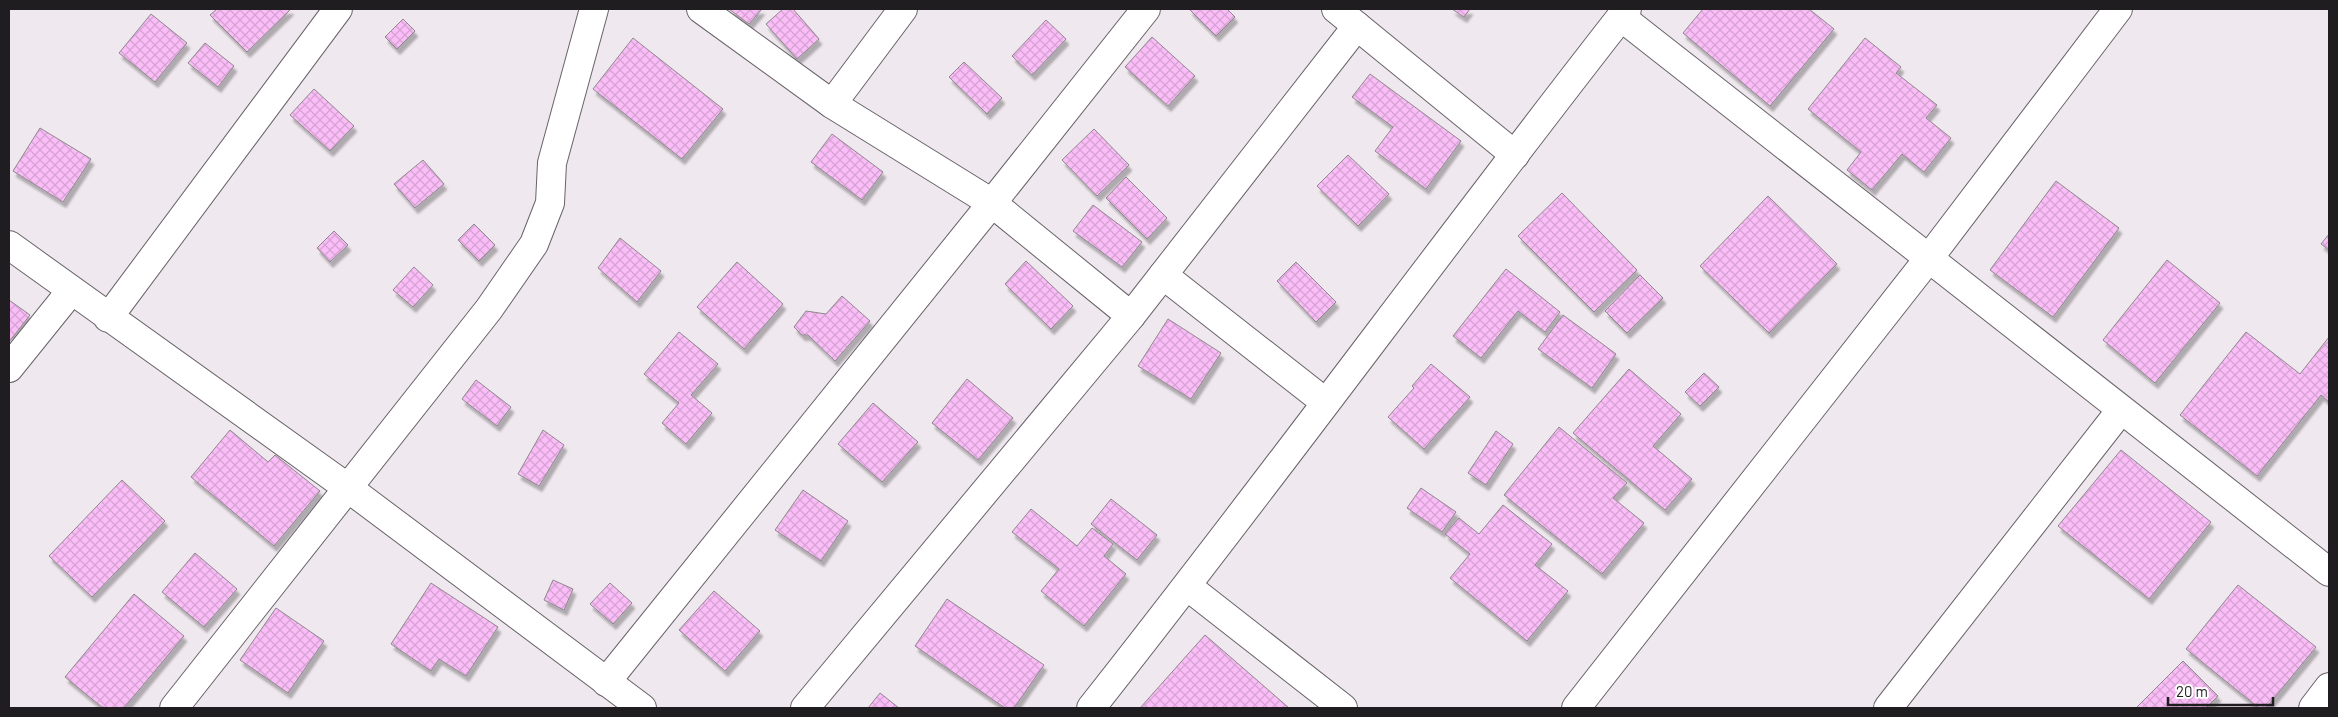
<svg xmlns="http://www.w3.org/2000/svg" width="2338" height="717" viewBox="0 0 2338 717" font-family="Barlow,sans-serif">
  <defs>
    <pattern id="building-cross-hatch" width="8" height="8" patternUnits="userSpaceOnUse" patternTransform="scale(1.25)"><rect width="8" height="8" fill="#fabdf7"/><path d="M0 0l8 8M0 8l8-8" fill="none" stroke="#d6a2d3"/></pattern>
    <filter id="shadow"><feDropShadow dx="3" dy="5.5" stdDeviation="1" flood-color="#0004"/></filter>
  </defs>
  <rect width="100%" height="100%" fill="#efe8ee"/>
  <!-- building -->
  <g fill="url(#building-cross-hatch)" stroke="#8e878d" filter="url(#shadow)">
    <path d="M217 9H291L247 52 210 15Z"/>
    <path d="M729 9H762L749 24Z"/>
    <path d="M783 9H793L819 39 797 59 766 24Z"/>
    <path d="M1189 9H1227L1235 17 1216 36Z"/>
    <path d="M1452 9H1470L1464 17Z"/>
    <path d="M1703 9H1809L1834 29 1770 106 1683 33Z"/>
    <path d="M151 14 187 43 155 82 119 53Z"/>
    <path d="M403 19 415 31 397 49 385 37Z"/>
    <path d="M1046 20 1066 39 1032 75 1012 56Z"/>
    <path d="M1152 37 1195 76 1168 106 1125 67Z"/>
    <path d="M633 38 723 109 682 159 593 89Z"/>
    <path d="M1865 38 1901 67 1896 73 1937 105 1926 118 1951 138 1924 172 1902 154 1872 190 1847 170 1861 152 1808 109Z"/>
    <path d="M205 43 234 66 218 87 188 63Z"/>
    <path d="M964 62 1002 98 987 114 949 77Z"/>
    <path d="M1370 74 1461 141 1426 189 1375 151 1393 127 1352 97Z"/>
    <path d="M314 89 354 126 330 151 290 115Z"/>
    <path d="M40 128 91 159 63 202 13 171Z"/>
    <path d="M1094 129 1129 165 1097 196 1062 160Z"/>
    <path d="M832 134 883 172 862 200 811 162Z"/>
    <path d="M1348 155 1389 194 1358 226 1317 186Z"/>
    <path d="M423 160 444 184 415 208 394 184Z"/>
    <path d="M1126 177 1167 218 1147 239 1106 198Z"/>
    <path d="M2056 181 2119 228 2053 317 1990 270Z"/>
    <path d="M1562 193 1637 270 1594 312 1518 236Z"/>
    <path d="M1768 196 1837 264 1769 333 1700 266Z"/>
    <path d="M1093 205 1142 242 1122 267 1073 231Z"/>
    <path d="M474 224 495 245 479 261 458 240Z"/>
    <path d="M334 231 348 245 330 262 317 248Z"/>
    <path d="M2329 234V250L2321 244Z"/>
    <path d="M620 238 661 271 637 302 598 268Z"/>
    <path d="M2167 260 2220 303 2155 383 2103 340Z"/>
    <path d="M1026 261 1073 306 1051 329 1005 284Z"/>
    <path d="M737 262 783 304 744 349 697 307Z"/>
    <path d="M1296 262 1336 302 1316 322 1277 281Z"/>
    <path d="M414 267 433 285 413 307 393 290Z"/>
    <path d="M1506 269 1560 312 1545 332 1518 311 1481 358 1453 336Z"/>
    <path d="M1640 275 1663 298 1627 333 1605 311Z"/>
    <path d="M842 296 870 321 835 361 808 335H802L794 327 806 311 826 314Z"/>
    <path d="M9 300 30 315 9 342Z"/>
    <path d="M1563 315 1616 354 1592 388 1538 349Z"/>
    <path d="M1168 319 1221 353 1191 399 1138 366Z"/>
    <path d="M679 332 718 364 691 395 712 413 686 444 662 423 679 403 644 374Z"/>
    <path d="M2246 332 2300 374 2329 337V402L2321 395 2257 476 2180 415Z"/>
    <path d="M1431 364 1470 397 1424 449 1388 417 1414 388 1412 386Z"/>
    <path d="M1629 369 1681 414 1653 446 1692 479 1665 510 1573 433Z"/>
    <path d="M1704 373 1719 387 1700 406 1685 392Z"/>
    <path d="M967 379 1013 418 978 460 932 423Z"/>
    <path d="M476 380 511 407 497 426 462 399Z"/>
    <path d="M873 403 918 442 882 482 838 444Z"/>
    <path d="M1559 427 1627 483 1613 498 1644 523 1602 574 1504 495Z"/>
    <path d="M230 430 268 462 275 455 320 491 274 546 191 477Z"/>
    <path d="M543 430 564 445 539 486 518 474Z"/>
    <path d="M1496 431 1513 444 1486 485 1468 473Z"/>
    <path d="M2121 450 2211 522 2149 599 2058 526Z"/>
    <path d="M122 480 165 521 92 597 49 556Z"/>
    <path d="M1421 488 1456 512 1442 532 1407 508Z"/>
    <path d="M803 490 848 521 821 561 775 530Z"/>
    <path d="M1111 499 1157 535 1137 560 1091 524Z"/>
    <path d="M1503 505 1552 544 1535 565 1568 591 1527 641 1450 578 1470 554 1445 534 1459 518 1479 534Z"/>
    <path d="M1031 509 1077 546 1092 528 1113 544 1104 556 1126 574 1084 626 1041 591 1059 569 1012 532Z"/>
    <path d="M195 553 237 589 204 627 162 592Z"/>
    <path d="M553 580 573 589 564 610 544 600Z"/>
    <path d="M431 583 498 627 466 676 439 659 431 671 391 644Z"/>
    <path d="M610 583 632 603 613 624 590 604Z"/>
    <path d="M2238 585 2316 647 2266 708H2259L2186 649Z"/>
    <path d="M714 591 760 631 725 671 679 630Z"/>
    <path d="M134 594 184 636 124 708H103L65 677Z"/>
    <path d="M947 599 1044 665 1014 708H1005L915 646Z"/>
    <path d="M276 608 324 641 288 693 240 660Z"/>
    <path d="M1205 635 1289 708H1140Z"/>
    <path d="M2183 661 2218 696 2206 708H2136Z"/>
    <path d="M880 693 899 708H868Z"/>
  </g>
  <g fill="none" stroke-linecap="round" stroke-linejoin="round">
    <!-- minor casing -->
    <g stroke="#696369" stroke-width="30">
      <g id="minor">
        <path d="M701 9 832 104 992 203 1131 316"/>
        <path d="M1336 9 1515 155"/>
        <path d="M1621 17 2329 572"/>
        <path d="M832 104 903 9"/>
        <path d="M9 245 348 488 642 708"/>
        <path d="M1163 275 1325 402"/>
        <path d="M108 318 338 9"/>
        <path d="M9 368 71 291"/>
        <path d="M1187 586 1343 708"/>
        <path d="M606 682 992 203 1146 9"/>
        <path d="M174 708 489 309 534 244 550 203 552 163 594 9"/>
        <path d="M805 708 1131 316 1357 26"/>
        <path d="M1091 708C1273 478 1446 240 1627 9"/>
        <path d="M1576 708 1929 258 2118 9"/>
        <path d="M1888 708 2121 410"/>
        <path d="M2313 708 2329 687"/>
      </g>
    </g>
    <!-- minor -->
    <use href="#minor" stroke="#fff" stroke-width="28"/>
  </g>
  <!-- border -->
  <rect width="2338" height="717" fill="none" stroke="#1f1d1f" stroke-width="20"/>
  <!-- scale -->
  <path d="M2168 697v8h105v-8" fill="none" stroke="#1f1d1f" stroke-width="2.5"/>
  <text x="2176" y="697" font-size="15" fill="#1f1d1f" stroke="#ffffff" stroke-width="4" paint-order="stroke">20 m</text>
</svg>
